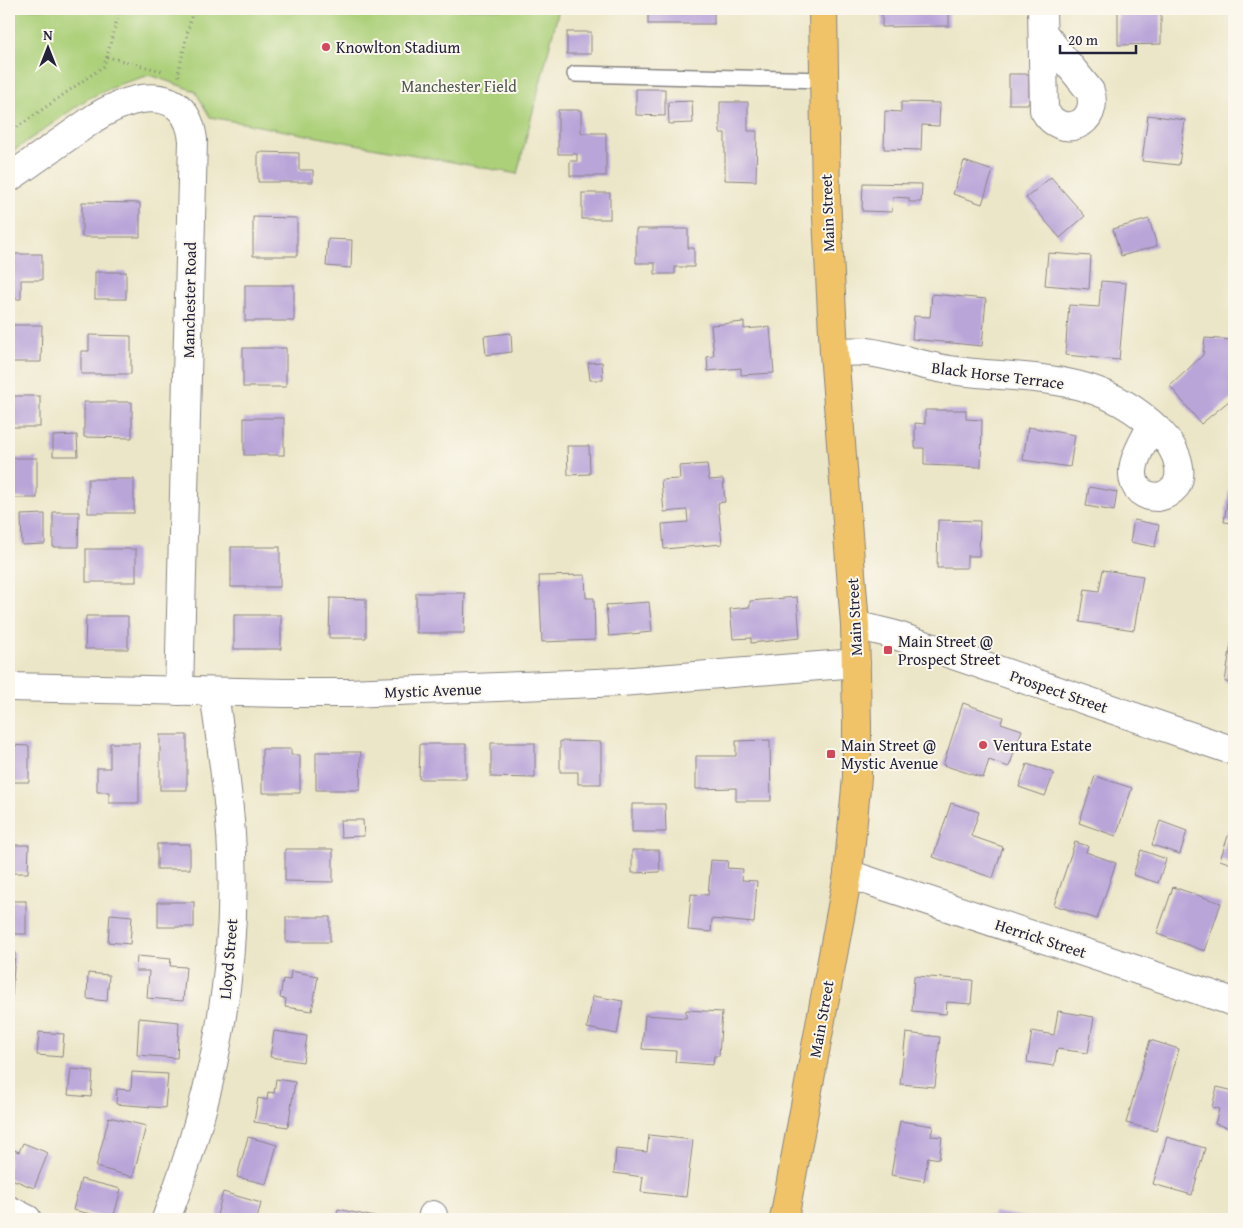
<svg xmlns="http://www.w3.org/2000/svg" width="1243" height="1228" viewBox="0 0 1243 1228" font-family="'Gentium Book Plus',serif">
  <rect width="100%" height="100%" fill="#fbf7ec"/>
  <filter id="ink" filterUnits="userSpaceOnUse"><feTurbulence type="fractalNoise" baseFrequency=".02" numOctaves="2"/><feDisplacementMap in="SourceGraphic" scale="10" xChannelSelector="R" yChannelSelector="G"/><feConvolveMatrix kernelMatrix="1 2 1 2 8 2 1 2 1" color-interpolation-filters="sRGB"/></filter>
  <filter id="wash" filterUnits="userSpaceOnUse"><feTurbulence type="fractalNoise" baseFrequency=".0096" numOctaves="4" result="noise"/><feDisplacementMap in="SourceGraphic" scale="20" xChannelSelector="R" yChannelSelector="G"/><feGaussianBlur stdDeviation="1.12" result="paint"/><feColorMatrix in="noise" values="0 0 0 0 0 0 0 0 0 0 0 0 0 0 0 0 0 1.4 0 .05"/><feComposite in="paint" operator="in"/></filter>
  <g filter="url(#wash)">
    <rect width="100%" height="100%" fill="#ece6c8"/>
    <!-- green -->
    <path fill="#acd079" stroke="#67795a" d="M9 9H559L517 174 210 117 195 91 150 75 120 84 87 99 9 154Z"/>
    <g id="blocks">
      <!-- building -->
      <g fill="#baa5d9">
        <rect x="648" y="9" width="66" height="15"/>
        <path d="M882 9H949V26L882 27Z"/>
        <path d="M1118 9H1161V44L1118 45Z"/>
        <rect x="567" y="32" width="24" height="22"/>
        <rect x="1009" y="74" width="20" height="30"/>
        <path d="M636 89H665V116L636 115Z"/>
        <path d="M692 101 693 123 669 124 668 102Z"/>
        <path d="M720 102H748V131H757L756 181 725 180V133H720Z"/>
        <path d="M901 102 940 103 939 126 922 125 921 150 884 149 885 111 901 112Z"/>
        <path d="M558 110H581V133H606V176H570V161H577V154H558Z"/>
        <path d="M1148 115 1185 120 1179 165 1142 161Z"/>
        <path d="M258 152 299 153V170H313V182H258Z"/>
        <path d="M964 161 993 171 982 204 953 194Z"/>
        <path d="M1051 177 1085 216 1060 238 1026 198Z"/>
        <path d="M863 183 922 184 921 202H909V198L893 197 892 212 862 211Z"/>
        <rect x="582" y="193" width="28" height="26"/>
        <path d="M82 202 140 203V237H82Z"/>
        <path d="M253 217 297 218V256H253Z"/>
        <path d="M1149 219 1157 246 1121 256 1113 229Z"/>
        <path d="M636 229H688V248H694V267H675V274H655V263H636Z"/>
        <path d="M328 239 352 240 351 268 326 266Z"/>
        <path d="M1048 253 1091 256 1089 289 1045 285Z"/>
        <path d="M9 254H42V280H21V299H9Z"/>
        <rect x="95" y="272" width="31" height="27"/>
        <path d="M1101 281 1126 283 1119 360 1065 355 1069 305 1099 307Z"/>
        <rect x="245" y="285" width="49" height="36"/>
        <path d="M932 294 986 299 982 346 912 339 914 316 930 317Z"/>
        <path d="M744 322V329L770 327 774 373 741 375V368L708 371 707 357 714 356 711 325Z"/>
        <path d="M9 325H42L41 362H9Z"/>
        <path d="M511 333 512 352 486 355 484 336Z"/>
        <path d="M89 335 131 336V374H81V351H89Z"/>
        <path d="M1205 338 1234 340V401L1230 400 1201 424 1170 386 1203 355Z"/>
        <rect x="243" y="348" width="43" height="39"/>
        <path d="M602 362 603 380H590L588 363Z"/>
        <rect x="9" y="396" width="31" height="31"/>
        <path d="M84 402H132V438L84 437Z"/>
        <path d="M925 410H966V419L982 420 981 467 924 465V448H915V423L925 424Z"/>
        <rect x="244" y="418" width="40" height="37"/>
        <path d="M1028 427 1075 435 1070 467 1023 460Z"/>
        <path d="M77 435 78 456H53V436Z"/>
        <path d="M567 446H589L590 474 568 475Z"/>
        <rect x="9" y="458" width="28" height="40"/>
        <path d="M1233 462H1234V523L1224 522Z"/>
        <path d="M707 464 709 480 723 479 725 502 718 503 722 544 664 549 662 524 688 522 687 510 664 512 661 480 680 479 679 466Z"/>
        <rect x="88" y="479" width="46" height="34"/>
        <path d="M1089 487 1117 492 1114 511 1086 506Z"/>
        <path d="M53 512H79L78 547H53Z"/>
        <path d="M45 514V544L22 545 21 515Z"/>
        <path d="M938 520 980 521 979 556H967V568H937Z"/>
        <path d="M1134 520 1159 525 1155 547 1130 542Z"/>
        <rect x="231" y="547" width="49" height="40"/>
        <rect x="86" y="549" width="50" height="33"/>
        <path d="M1103 570 1143 576 1134 630 1080 622 1085 589 1099 591Z"/>
        <path d="M585 575 586 598H594L595 640 542 642 539 576Z"/>
        <path d="M416 593H465L464 633H416Z"/>
        <path d="M797 597 800 638 751 643V638L733 639 730 609 750 607V601Z"/>
        <path d="M330 598 366 599V638H329Z"/>
        <path d="M649 602 652 632 609 636 606 605Z"/>
        <rect x="234" y="615" width="47" height="34"/>
        <path d="M86 616H128V649H85Z"/>
        <path d="M1231 643 1234 644V683L1225 682Z"/>
        <path d="M963 703 1003 717 1001 723 1022 730 1009 767 989 760 983 778 943 765Z"/>
        <rect x="160" y="735" width="27" height="55"/>
        <path d="M770 740 771 801H736V788L696 789V756H736V741Z"/>
        <path d="M560 741 601 742V784H578V772H560Z"/>
        <path d="M110 743H139V803H109V792H97V768H110Z"/>
        <path d="M491 743H535V778L491 777Z"/>
        <path d="M420 744H466V779H419Z"/>
        <path d="M9 745 29 746V782H9Z"/>
        <path d="M262 749H291V755H300V793H262Z"/>
        <path d="M316 752H361L360 790H316Z"/>
        <path d="M1027 764 1054 773 1045 796 1019 787Z"/>
        <path d="M1095 776 1132 788 1116 836 1079 823Z"/>
        <path d="M951 803 979 812 971 836 1003 847 993 878 933 857Z"/>
        <path d="M632 804H665L666 832H632Z"/>
        <path d="M1234 818V865L1220 860Z"/>
        <path d="M340 820H363L364 836 341 837Z"/>
        <path d="M1160 821 1187 831 1180 854 1152 845Z"/>
        <path d="M1075 842 1088 846 1086 852 1116 863 1097 919 1054 905Z"/>
        <rect x="157" y="844" width="33" height="25"/>
        <path d="M9 845H29L28 873H9Z"/>
        <path d="M285 849H333V882L285 881Z"/>
        <path d="M632 850H659L660 872 632 873Z"/>
        <path d="M1141 850 1166 859 1158 883 1133 875Z"/>
        <path d="M711 860 728 861 727 868 743 869 742 880 757 881 754 923 712 919 711 932 688 930 691 894 708 895Z"/>
        <path d="M1173 887 1221 903 1205 951 1157 934Z"/>
        <rect x="9" y="901" width="17" height="33"/>
        <rect x="158" y="902" width="36" height="25"/>
        <path d="M110 914 132 916 130 944 108 942Z"/>
        <rect x="286" y="917" width="44" height="25"/>
        <path d="M9 951 15 952 12 996H9Z"/>
        <path d="M137 956 171 959 170 966 186 967 183 1001 147 998 149 971H136Z"/>
        <path d="M291 971 318 976 312 1011 285 1007 286 999 280 998 283 979 290 980Z"/>
        <path d="M88 973 109 975 107 1001 87 999Z"/>
        <path d="M914 976 973 980 971 1004 947 1002 946 1014 912 1011Z"/>
        <path d="M593 996 623 1001 617 1034 587 1028Z"/>
        <path d="M686 1010 722 1012 719 1056H714L713 1065 675 1062 676 1051 642 1049 645 1015 686 1018Z"/>
        <path d="M1058 1011 1094 1017 1088 1053 1057 1049 1054 1066 1027 1062 1032 1031 1054 1035Z"/>
        <path d="M139 1018 179 1022 177 1058 137 1055Z"/>
        <path d="M274 1031 307 1036 303 1062 270 1057Z"/>
        <path d="M39 1032 64 1034 62 1057 37 1055Z"/>
        <path d="M906 1033 940 1037 935 1087 900 1084Z"/>
        <path d="M1150 1040 1179 1049 1156 1131 1126 1123Z"/>
        <path d="M71 1069 93 1071 91 1097 68 1095Z"/>
        <path d="M132 1072 168 1074 165 1108 116 1104 117 1089 131 1090Z"/>
        <path d="M276 1079 295 1082 288 1127 254 1122 258 1098 267 1100 268 1092 274 1093Z"/>
        <path d="M1217 1087 1234 1091V1129L1215 1124 1219 1109 1212 1107Z"/>
        <path d="M109 1117 146 1126 133 1177 96 1167Z"/>
        <path d="M900 1121 933 1126 931 1136 942 1137 939 1159 928 1157 924 1181 891 1175Z"/>
        <path d="M649 1135 693 1140 686 1197 641 1192 643 1177 614 1173 616 1149 647 1152Z"/>
        <path d="M248 1137 277 1145 266 1184 237 1177Z"/>
        <path d="M1167 1137 1205 1148 1192 1195 1153 1184Z"/>
        <path d="M23 1143 48 1153 34 1188 9 1178V1148L19 1152Z"/>
        <path d="M81 1179 121 1189 113 1219 73 1210Z"/>
        <path d="M223 1192 261 1203 257 1219H216Z"/>
        <path d="M338 1209 379 1218V1219H336Z"/>
        <path d="M993 1212 1031 1218V1219H992Z"/>
      </g>
    </g>
  </g>
  <g filter="url(#ink)">
    <use href="#blocks" fill-opacity="0" stroke="#878482" stroke-width="1"/>
    <g fill="none" stroke-linecap="round" stroke-linejoin="round">
      <!-- lane casing -->
      <g stroke="#878482" stroke-width="18">
        <path id="lane" d="M575 74 824 80"/>
      </g>
      <!-- street casing -->
      <g stroke="#878482" stroke-width="30">
        <g id="street">
          <path d="M1042 9 1044 110C1061 141 1101 124 1090 91L1043 33"/>
          <path d="M9 178 96 117C133 95 186 82 193 140L179 691"/>
          <path d="M834 352C845 352 857 351 868 352 896 356 922 366 950 370 1020 380 1090 371 1148 421 1157 429 1165 436 1171 446 1178 457 1183 474 1176 486 1171 492 1165 496 1157 497 1151 497 1145 495 1140 491 1122 473 1143 443 1152 425"/>
          <path d="M855 625 892 634 1234 751"/>
          <path d="M9 687 285 693H348L621 682 856 663"/>
          <path d="M848 874 1234 1002"/>
          <path d="M9 1210 27 1219"/>
          <path d="M166 1219C211 1103 237 979 232 853 230 800 221 745 214 692"/>
          <path d="M432 1219 433 1215"/>
        </g>
      </g>
      <!-- primary casing -->
      <g stroke="#878482" stroke-width="30">
        <path id="primary" d="M784 1219 848 874 857 777V724L855 625 834 352 826 198 823 9"/>
      </g>
      <!-- path -->
      <g stroke="#878482" stroke-width="3" stroke-dasharray="1 4" stroke-linecap="butt">
        <path d="M107 57 162 71"/>
        <path d="M179 76 178 74 193 9"/>
        <path d="M9 133 104 66 120 9"/>
      </g>
      <!-- lane -->
      <use href="#lane" stroke="#fff" stroke-width="15"/>
      <!-- street -->
      <use href="#street" stroke="#fff" stroke-width="28"/>
      <!-- primary -->
      <use href="#primary" stroke="#f0c369" stroke-width="28"/>
    </g>
  </g>
  <!-- markers -->
  <g fill="#d1495b" stroke="#fbf7ec" stroke-width="2">
    <circle cx="326" cy="47" r="5"/>
    <rect x="883" y="645" width="10" height="10" rx="2.5"/>
    <circle cx="983" cy="745" r="5"/>
    <rect x="826" y="749" width="10" height="10" rx="2.5"/>
  </g>
  <g text-anchor="middle" dominant-baseline="central" stroke-width="4" stroke-linejoin="round" paint-order="stroke">
    <!-- poi labels -->
    <g font-size="16" fill="#22223b" stroke="#fbf7ec" text-anchor="start">
      <text x="336" y="47">Knowlton Stadium</text>
      <text x="898" y="641">Main Street @<tspan x="898" dy="18">Prospect Street</tspan></text>
      <text x="841" y="745">Main Street @<tspan x="841" dy="18">Mystic Avenue</tspan></text>
      <text x="993" y="745">Ventura Estate</text>
    </g>
    <!-- park labels -->
    <g font-size="16" fill="#4b564e" stroke="#fbf7ec">
      <text x="459" y="86">Manchester Field</text>
    </g>
    <!-- street labels -->
    <g font-size="16" fill="#22223b" stroke="#fbf7ec">
      <text transform="translate(827 213) rotate(-92)">Main Street</text>
      <text transform="translate(189 300) rotate(-89)">Manchester Road</text>
      <text transform="translate(998 375) rotate(7)">Black Horse Terrace</text>
      <text transform="translate(854 617) rotate(-93)">Main Street</text>
      <text transform="translate(433 690) rotate(-2)">Mystic Avenue</text>
      <text transform="translate(1059 691) rotate(19)">Prospect Street</text>
      <text transform="translate(1041 938) rotate(18)">Herrick Street</text>
      <text transform="translate(228 959) rotate(-85)">Lloyd Street</text>
      <text transform="translate(821 1019) rotate(-80)">Main Street</text>
    </g>
  </g>
  <!-- margin -->
  <rect width="1243" height="1228" fill="none" stroke="#fbf7ec" stroke-width="30"/>
  <!-- north arrow -->
  <g transform="translate(48 48)" stroke="#fbf7ec" stroke-width="4" paint-order="stroke">
  <path d="M0-4L9 19L0 12L-9 19Z" fill="#22223b"/>
  <text y="-8" font-size="14" font-weight="bold" text-anchor="middle" fill="#22223b">N</text>
  </g>
  <!-- scale -->
  <path d="M1060 45v8h76v-8" fill="none" stroke="#22223b" stroke-width="2.5"/>
  <text x="1068" y="45" font-size="15" fill="#22223b" stroke="#fbf7ec" stroke-width="4" paint-order="stroke">20 m</text>
</svg>
